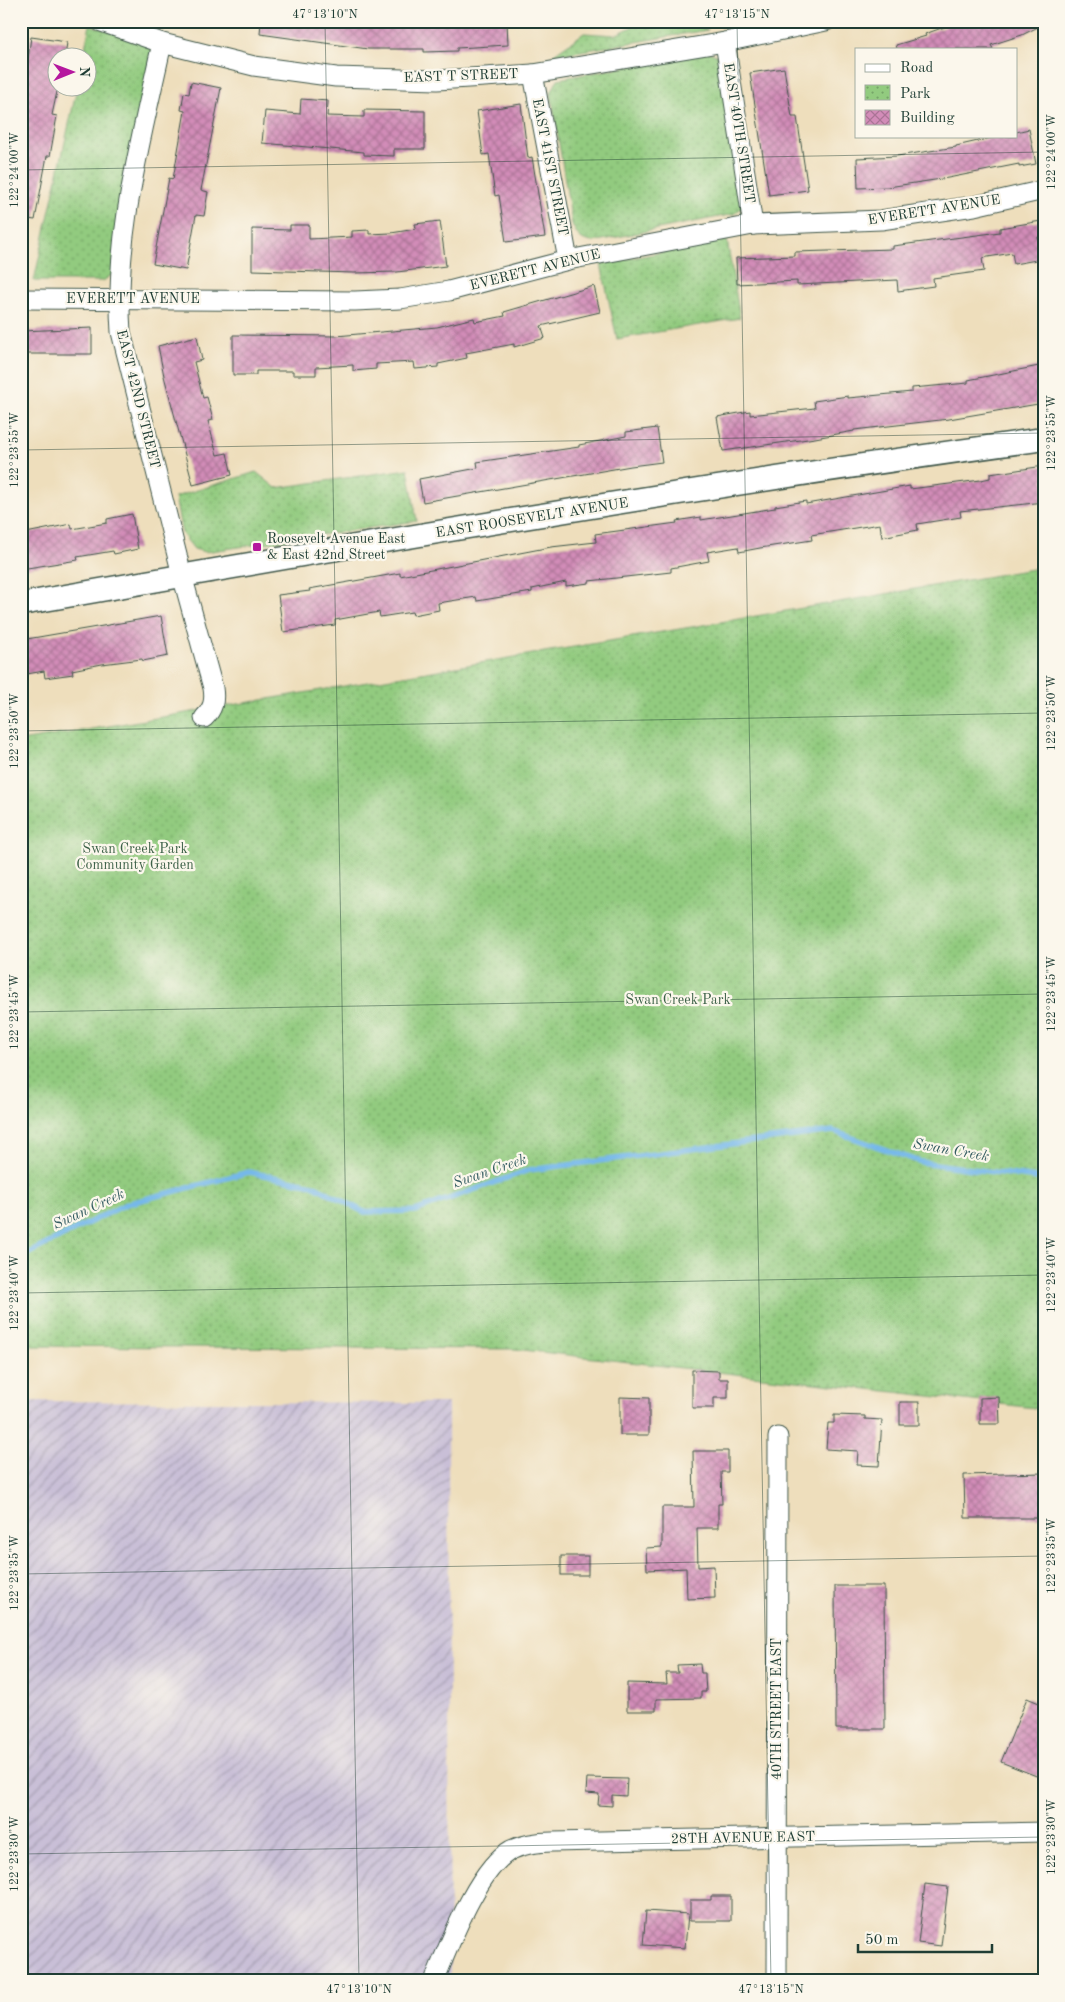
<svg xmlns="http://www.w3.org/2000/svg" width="1065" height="2002" viewBox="0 0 1065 2002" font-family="'Old Standard TT',serif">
  <defs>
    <pattern id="industrial-furrows" width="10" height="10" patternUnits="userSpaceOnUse" patternTransform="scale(1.25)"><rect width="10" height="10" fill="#c9bfd7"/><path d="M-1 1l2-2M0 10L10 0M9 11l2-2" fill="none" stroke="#a39caf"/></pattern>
    <pattern id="park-dots" width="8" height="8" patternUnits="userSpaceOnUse" patternTransform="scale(1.25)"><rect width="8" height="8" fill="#92cb7f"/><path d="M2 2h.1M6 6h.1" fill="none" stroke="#77a669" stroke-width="1.8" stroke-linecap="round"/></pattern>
    <pattern id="building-cross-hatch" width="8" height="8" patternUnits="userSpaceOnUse" patternTransform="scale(1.25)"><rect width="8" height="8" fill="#d28cb8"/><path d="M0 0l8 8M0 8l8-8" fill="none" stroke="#aa7496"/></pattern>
  </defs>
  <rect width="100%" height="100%" fill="#fbf7ec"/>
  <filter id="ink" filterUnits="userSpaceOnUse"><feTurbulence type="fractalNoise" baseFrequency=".02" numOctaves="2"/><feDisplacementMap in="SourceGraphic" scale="10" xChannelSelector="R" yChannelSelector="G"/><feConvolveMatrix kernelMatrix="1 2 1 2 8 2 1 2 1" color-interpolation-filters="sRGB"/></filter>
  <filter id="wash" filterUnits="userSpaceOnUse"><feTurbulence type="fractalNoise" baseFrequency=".0096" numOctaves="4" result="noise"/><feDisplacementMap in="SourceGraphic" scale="20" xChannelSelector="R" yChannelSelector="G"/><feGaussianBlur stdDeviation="1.12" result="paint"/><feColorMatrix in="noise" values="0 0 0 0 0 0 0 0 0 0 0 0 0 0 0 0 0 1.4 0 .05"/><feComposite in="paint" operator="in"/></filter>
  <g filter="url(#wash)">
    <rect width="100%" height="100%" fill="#eedebc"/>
    <!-- industrial -->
    <path fill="url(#industrial-furrows)" d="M21 1401 448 1403 450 1981H21Z"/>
    <!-- park -->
    <g fill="url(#park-dots)" stroke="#58845a">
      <path d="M644 21H680L708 30 551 56 584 33 615 35Z"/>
      <path d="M90 25 149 44 152 52 113 274 103 281H34L77 88H88V58L83 57Z"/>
      <path d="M709 52 718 56 742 207 734 214 592 242C579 240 577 235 572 224L551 93 558 79Z"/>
      <path d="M727 240 740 318 617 339 601 264Z"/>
      <path d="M408 469 417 521 205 552 194 549 182 534 175 497 256 472 276 488Z"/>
      <path d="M1044 567V1409L514 1349 21 1346V741Z"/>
    </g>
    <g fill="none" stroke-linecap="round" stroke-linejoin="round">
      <!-- stream -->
      <path stroke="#74b8ea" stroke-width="5.5" d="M21 1257 126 1204 249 1172 313 1185 364 1212 415 1211 529 1170 833 1131 921 1162 1044 1179"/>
    </g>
    <g id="blocks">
      <!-- building -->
      <g fill="url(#building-cross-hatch)">
        <path d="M261 21H507L508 45 457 48V51L424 52V49H368L260 34Z"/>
        <path d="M961 21H1044V24L1022 35 991 45 993 49H897L896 45 926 36 925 34Z"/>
        <path d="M31 37 67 42 65 58H58V87L52 115 57 116 50 156H47L35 220 21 218V72L26 73Z"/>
        <path d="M784 68 792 117H797L808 190 769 195 750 73Z"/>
        <path d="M191 82 221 88 201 190 208 192 204 216 196 215 186 270 153 264 169 178 173 179 185 111 181 110 184 93 189 94Z"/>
        <path d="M301 99 328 101 327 116 364 117V110L425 111V149H394V156L364 155V152L262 143 265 111 300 114Z"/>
        <path d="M521 104 528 158 532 157 545 237 506 242 499 195 495 196 489 154 483 155 477 111Z"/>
        <path d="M1029 129 1036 164 1019 167V164L948 178 888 187 858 188 857 158 897 156 956 147V146L1000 136H1016V132Z"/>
        <path d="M440 221 446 266 397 272 354 273 252 270V229L290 230V225H309V239L352 237V231L369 230V234L391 233 416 229 415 224Z"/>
        <path d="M1041 221 1044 236 1038 237 1042 259 1014 264 1012 253 982 258 984 271 933 278 934 286 898 291 897 280 797 285V281L737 284 736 258 795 256V252L893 249V246L1000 232V228Z"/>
        <path d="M594 286 600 312 541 326 545 338 514 347V344L466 353 467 358 438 364V367L415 369 414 362 376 364V369L353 371V365L316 367V375H293V371H256V375H233V335L336 336 437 327 474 318 475 322 505 316 504 312Z"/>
        <path d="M92 328V354H21V331Z"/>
        <path d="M197 336 202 360 194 362 203 398 207 397 213 420 208 421 217 455 227 453 232 475 193 485 164 376 158 346Z"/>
        <path d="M1044 365V403L949 419 854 430V431L815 438 723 451 717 417 750 411V415L815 408 814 401 848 396V398L912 392V388L968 383V380Z"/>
        <path d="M657 428 662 462 631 466 423 502 419 479 478 468 477 462 579 447V445L626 436V432Z"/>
        <path d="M1044 466V502L960 511 961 517 917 524 918 530 882 537 880 524 811 535 812 540 760 548 739 552 738 547 707 552 709 561 671 568V572L589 581V583L566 586V582L532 589V592L477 601 476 597 438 603 439 610 413 615 412 612 380 617 379 612 335 620V625L283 632 278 595 310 591 309 589 400 573V576L551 547 596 542 595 534 677 523 676 521 701 517V520L775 508V506L806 501V504L910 486V489L981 480 990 478V474Z"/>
        <path d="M132 514 138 549 114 554 113 551 77 557 78 560 21 569V534L71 524 72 529 107 523V519Z"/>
        <path d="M161 616 168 656 143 661 142 659 102 664 72 670 73 674 45 678 44 671 21 675V640Z"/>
        <path d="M692 1370 719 1371V1379H728V1398H714V1408H692Z"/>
        <path d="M620 1397 649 1398V1435H620Z"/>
        <path d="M999 1397 1000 1424H980V1398Z"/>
        <rect x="900" y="1402" width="19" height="23"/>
        <path d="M834 1415 865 1416V1419L882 1420 879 1466 857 1465 858 1451 826 1449 828 1423H834Z"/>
        <path d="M693 1451H728V1472H721L722 1504H718V1528H697L698 1567 714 1566 715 1598 687 1599 686 1568 647 1570 646 1548 662 1547V1507H694Z"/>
        <path d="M1044 1473V1518H965L964 1475Z"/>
        <rect x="561" y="1556" width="27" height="19"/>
        <path d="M835 1586H884L885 1729H836Z"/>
        <path d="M700 1664 701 1673H705V1677L706 1692H701V1698L656 1699V1711H627V1683L667 1684 666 1673H678L677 1665Z"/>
        <path d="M1027 1698 1044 1705V1779L1001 1762Z"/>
        <path d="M587 1778 627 1779 626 1796 612 1795V1806L598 1805 599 1794 586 1793Z"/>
        <path d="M925 1884 948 1887 941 1946 918 1943Z"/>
        <path d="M711 1896H731V1921H690V1900H711Z"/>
        <path d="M646 1911 688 1914 685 1948 643 1945Z"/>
      </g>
    </g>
  </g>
  <g filter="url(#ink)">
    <use href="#blocks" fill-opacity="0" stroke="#3e5548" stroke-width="1"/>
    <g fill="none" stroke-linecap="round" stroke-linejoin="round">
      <!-- minor casing -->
      <g stroke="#3e5548" stroke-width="21">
        <g id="minor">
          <path d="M99 21 162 43 254 66 336 77 437 80 533 74 725 42 826 21"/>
          <path d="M725 42 753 225"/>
          <path d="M162 43C142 137 114 235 121 332L182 575 213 688C215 701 213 709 204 718"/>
          <path d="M533 74 568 260"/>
          <path d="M21 299 355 301 400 299 449 291 568 260 753 225 881 220 974 206 1044 190"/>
          <path d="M434 1981C449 1946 477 1869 511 1850 524 1844 538 1842 552 1842L1044 1832"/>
          <path d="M777 1981 778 1437"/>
        </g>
      </g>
      <!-- tertiary casing -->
      <g stroke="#3e5548" stroke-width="25">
        <path id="tertiary" d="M21 604C361 544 702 486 1044 439"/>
      </g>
      <!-- minor -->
      <use href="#minor" stroke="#fff" stroke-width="19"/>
      <!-- tertiary -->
      <use href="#tertiary" stroke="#fff" stroke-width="22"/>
    </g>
  </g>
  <!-- ticks -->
  <path fill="none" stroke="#1f3d34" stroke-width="1" stroke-opacity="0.45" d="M325 21 359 1981M737 21 771 1981M21 170 1044 152M21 450 1044 433M21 731 1044 713M21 1012 1044 994M21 1293 1044 1275M21 1574 1044 1556M21 1854 1044 1837"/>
  <!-- markers -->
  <rect fill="#b5179e" stroke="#fbf7ec" stroke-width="2" x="252" y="542" width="10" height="10" rx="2.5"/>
  <g text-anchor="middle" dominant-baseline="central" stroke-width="4.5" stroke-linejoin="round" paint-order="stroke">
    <!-- street labels -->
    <g font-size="14" fill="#1f3d34" stroke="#fbf7ec">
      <text transform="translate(461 76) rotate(-2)">EAST T STREET</text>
      <text transform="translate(739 133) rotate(81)">EAST 40TH STREET</text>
      <text transform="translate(550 167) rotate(79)">EAST 41ST STREET</text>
      <text transform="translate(934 210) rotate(-9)">EVERETT AVENUE</text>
      <text transform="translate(535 270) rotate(-14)">EVERETT AVENUE</text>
      <text x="133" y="299">EVERETT AVENUE</text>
      <text transform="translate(138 399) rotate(76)">EAST 42ND STREET</text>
      <text transform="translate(532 518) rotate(-9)">EAST ROOSEVELT AVENUE</text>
      <text transform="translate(777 1709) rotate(-90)">40TH STREET EAST</text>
      <text transform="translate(743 1838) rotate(-1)">28TH AVENUE EAST</text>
    </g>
    <!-- poi labels -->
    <g font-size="14" fill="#1f3d34" stroke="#fbf7ec" text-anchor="start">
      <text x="267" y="539">Roosevelt Avenue East<tspan x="267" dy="16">&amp; East 42nd Street</tspan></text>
    </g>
    <!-- park labels -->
    <g font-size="14" fill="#3c6047" stroke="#fbf7ec">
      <text x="135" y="849">Swan Creek Park<tspan x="135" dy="16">Community Garden</tspan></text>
      <text x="678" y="1000">Swan Creek Park</text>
    </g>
    <!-- water labels -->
    <g font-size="15" font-style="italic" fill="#345c62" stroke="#fbf7ec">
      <text transform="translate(951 1151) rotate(10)">Swan Creek</text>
      <text transform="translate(490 1172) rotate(-19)">Swan Creek</text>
      <text transform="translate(89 1210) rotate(-25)">Swan Creek</text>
    </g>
  </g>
  <!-- margin -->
  <rect width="1065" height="2002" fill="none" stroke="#fbf7ec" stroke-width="55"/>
  <!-- legend -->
  <rect x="855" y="48" width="162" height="90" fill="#fbf7ec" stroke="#a3ada2"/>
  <rect x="865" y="64" width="25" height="8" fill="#ffffff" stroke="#a3ada2"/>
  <text x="900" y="72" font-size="15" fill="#1f3d34">Road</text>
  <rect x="865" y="85" width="25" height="15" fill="url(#park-dots)" stroke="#a3ada2"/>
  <text x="900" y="98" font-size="15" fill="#1f3d34">Park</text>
  <rect x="865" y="110" width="25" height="15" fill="url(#building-cross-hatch)" stroke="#a3ada2"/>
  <text x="900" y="122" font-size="15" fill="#1f3d34">Building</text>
  <!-- north arrow -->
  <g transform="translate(72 72) rotate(89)"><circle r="24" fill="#fbf7ec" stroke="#a3ada2"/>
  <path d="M0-4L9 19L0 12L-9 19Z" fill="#b5179e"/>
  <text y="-8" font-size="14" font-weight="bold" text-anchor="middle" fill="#1f3d34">N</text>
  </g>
  <!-- scale -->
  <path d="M858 1944v8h134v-8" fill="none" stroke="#1f3d34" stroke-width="2.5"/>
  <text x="865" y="1944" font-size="15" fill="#1f3d34" stroke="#fbf7ec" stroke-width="4" paint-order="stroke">50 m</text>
  <rect x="28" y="28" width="1010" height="1946" fill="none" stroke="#1f3d34" stroke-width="2"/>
  <g font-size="12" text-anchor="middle" fill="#1f3d34">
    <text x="325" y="18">47°13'10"N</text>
    <text x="737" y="18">47°13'15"N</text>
    <text transform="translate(1051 152) rotate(-90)" y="4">122°24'00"W</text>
    <text transform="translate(14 170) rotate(-90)" y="4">122°24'00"W</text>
    <text transform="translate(1051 433) rotate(-90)" y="4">122°23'55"W</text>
    <text transform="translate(14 450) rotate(-90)" y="4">122°23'55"W</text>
    <text transform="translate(1051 713) rotate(-90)" y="4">122°23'50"W</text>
    <text transform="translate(14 731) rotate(-90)" y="4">122°23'50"W</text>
    <text transform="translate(1051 994) rotate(-90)" y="4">122°23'45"W</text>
    <text transform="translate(14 1012) rotate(-90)" y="4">122°23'45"W</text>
    <text transform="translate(1051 1275) rotate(-90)" y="4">122°23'40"W</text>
    <text transform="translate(14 1293) rotate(-90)" y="4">122°23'40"W</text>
    <text transform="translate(1051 1556) rotate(-90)" y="4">122°23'35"W</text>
    <text transform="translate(14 1573) rotate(-90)" y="4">122°23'35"W</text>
    <text transform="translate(1051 1837) rotate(-90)" y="4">122°23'30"W</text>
    <text transform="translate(14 1854) rotate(-90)" y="4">122°23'30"W</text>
    <text x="359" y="1993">47°13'10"N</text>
    <text x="771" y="1993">47°13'15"N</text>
  </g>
</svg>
